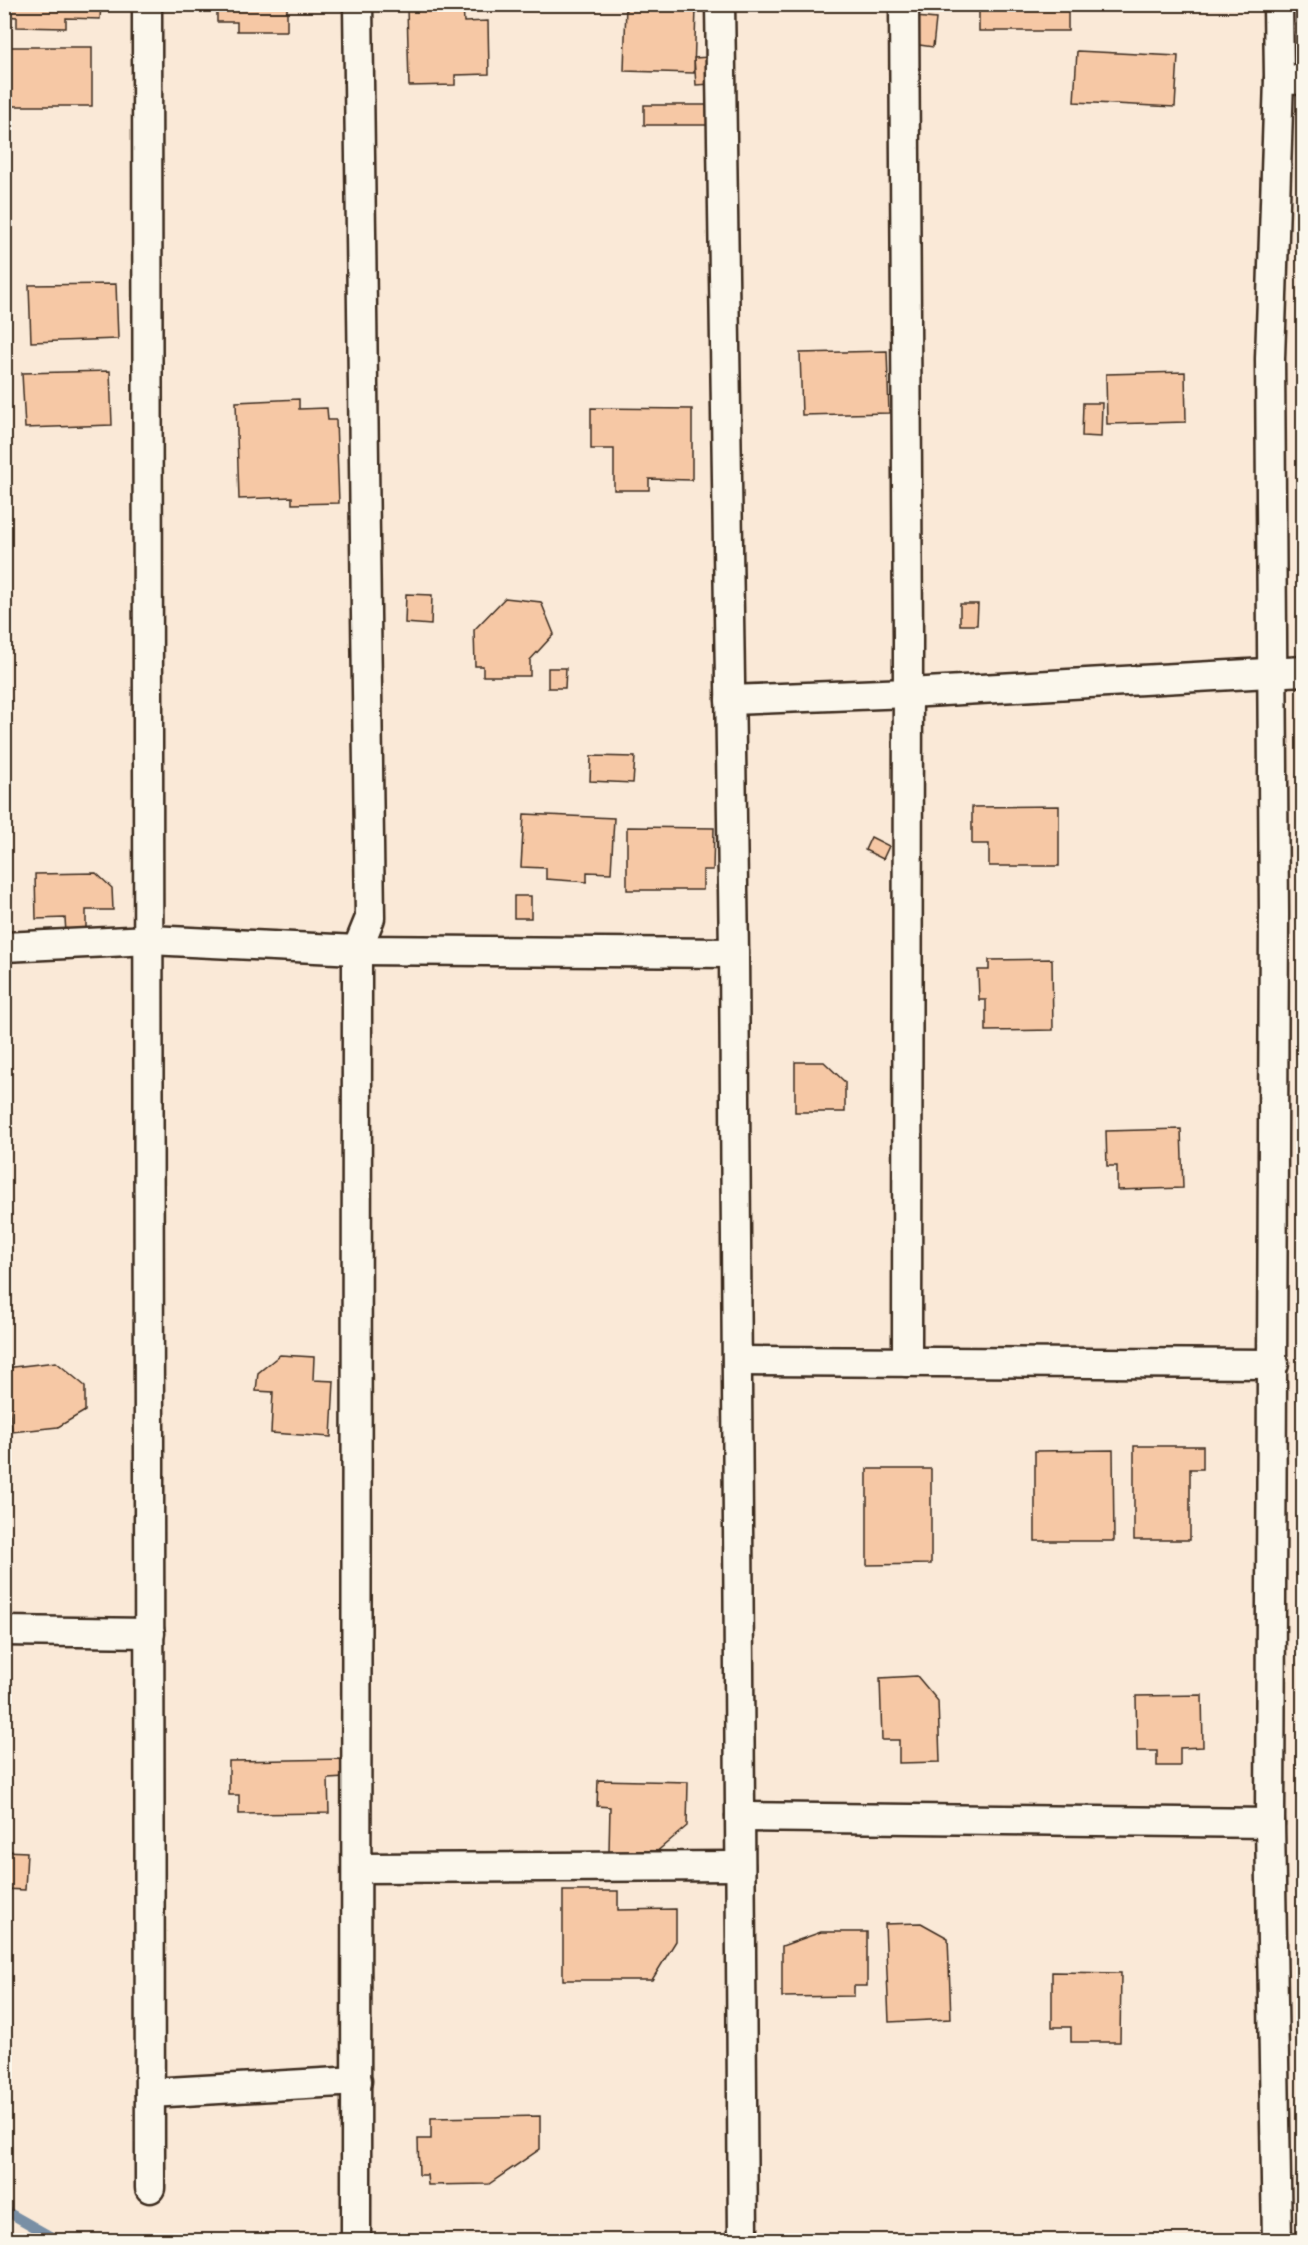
<svg xmlns="http://www.w3.org/2000/svg" width="1308" height="2245" viewBox="0 0 1308 2245" font-family="Kalam,sans-serif">
  <rect width="100%" height="100%" fill="#fae9d7"/>
  <filter id="ink" filterUnits="userSpaceOnUse"><feTurbulence type="fractalNoise" baseFrequency=".0167" numOctaves="2"/><feDisplacementMap in="SourceGraphic" scale="12" xChannelSelector="R" yChannelSelector="G"/><feConvolveMatrix kernelMatrix="1 2 1 2 8 2 1 2 1" color-interpolation-filters="sRGB"/></filter>
  <g filter="url(#ink)">
    <g fill="none" stroke-linecap="round" stroke-linejoin="round">
      <!-- stream -->
      <path stroke="#798fa5" stroke-width="10" d="M4 2210 57 2240"/>
    </g>
    <!-- building -->
    <g fill="#f6c8a5" stroke="#3b2a1e" stroke-width="1.5">
      <path d="M4 4H101L100 19 66 18V28L17 27V17L4 16Z"/>
      <path d="M217 4H287V31H237V22H217Z"/>
      <rect x="979" y="4" width="89" height="27"/>
      <path d="M463 5 464 22 488 21 489 74 455 75V85L409 86 407 7Z"/>
      <path d="M626 5 696 8 694 73 624 71Z"/>
      <path d="M916 17 936 19 933 47 913 44Z"/>
      <rect x="5" y="47" width="87" height="59"/>
      <path d="M1077 51 1178 56 1175 107 1074 102Z"/>
      <path d="M710 57 711 84 696 85 694 58Z"/>
      <rect x="644" y="105" width="64" height="20"/>
      <path d="M116 284 118 339 31 342 29 285Z"/>
      <path d="M887 351 889 413 802 415 800 353Z"/>
      <path d="M110 371 112 425 25 428 22 373Z"/>
      <path d="M1185 372 1186 422 1107 424 1106 374Z"/>
      <path d="M299 399V409L327 408 328 420H336L339 503 292 504V497L239 499 236 402Z"/>
      <path d="M1083 403H1102L1101 437 1082 436Z"/>
      <path d="M591 408 692 409V480L649 479V490H614V449H591Z"/>
      <path d="M406 594 432 595 431 625 405 623Z"/>
      <path d="M505 598 541 602 554 634 530 660V676H483V666H475L474 630Z"/>
      <path d="M960 604H978L977 625H960Z"/>
      <path d="M548 668H566L565 688H548Z"/>
      <path d="M591 756 635 757 633 783 590 781Z"/>
      <path d="M1059 806V866H989V844H972V807Z"/>
      <path d="M524 814 614 818 611 873 587 872V882L546 879V868L521 867Z"/>
      <path d="M627 827 714 828 713 870H703V890H627Z"/>
      <path d="M871 837 889 846 883 859 865 850Z"/>
      <path d="M96 873 112 888 113 910H86V933H66L65 918 36 919 35 874Z"/>
      <rect x="514" y="896" width="17" height="22"/>
      <path d="M1052 959 1053 1030 986 1031V1000H979L978 970H989V960Z"/>
      <path d="M795 1062H824L845 1082V1112H795Z"/>
      <path d="M1181 1129 1183 1188 1117 1190V1166H1107L1106 1131Z"/>
      <path d="M280 1355 314 1357 313 1380 334 1381 331 1437 271 1433 273 1392 256 1391 258 1373Z"/>
      <path d="M56 1362 85 1386V1411L58 1427 12 1432 5 1368Z"/>
      <path d="M1134 1446H1203V1469H1190V1540H1134Z"/>
      <path d="M1113 1450 1114 1541H1035V1451Z"/>
      <path d="M867 1469H931V1564L867 1565Z"/>
      <path d="M917 1676 938 1701 940 1762 899 1763V1740H882L880 1678Z"/>
      <path d="M1202 1695 1203 1747 1180 1748V1766H1157V1751H1137L1136 1696Z"/>
      <path d="M344 1759 345 1778 328 1779 329 1813 239 1814V1795H229V1761Z"/>
      <path d="M598 1780 688 1782 687 1826 655 1853 609 1852 610 1807 597 1806Z"/>
      <path d="M4 1851 27 1852 25 1890 4 1889Z"/>
      <path d="M563 1891H618V1910L676 1909V1941L652 1980H563Z"/>
      <path d="M921 1923 948 1938 951 2019 889 2022 885 1924Z"/>
      <path d="M821 1932H867V1986H854V1996L782 1997V1946Z"/>
      <path d="M1052 1972 1121 1973 1120 2042H1071V2027H1052Z"/>
      <path d="M540 2116V2149L489 2184 428 2185 427 2175H419L418 2139H431V2118Z"/>
    </g>
    <g fill="none" stroke-linecap="round" stroke-linejoin="round">
      <!-- street casing -->
      <g stroke="#3b2a1e" stroke-width="33">
        <g id="street">
          <path d="M147 4 150 2188"/>
          <path d="M720 4 734 953 743 2240"/>
          <path d="M904 4 908 638 907 1362"/>
          <path d="M1278 4 1279 79"/>
          <path d="M730 700 908 693 1304 671"/>
          <path d="M4 947 150 940 357 950 734 953"/>
          <path d="M737 1361 1274 1364"/>
          <path d="M4 1631 150 1633"/>
          <path d="M740 1817 1270 1823"/>
          <path d="M357 1868 740 1866"/>
          <path d="M150 2093 357 2081"/>
          <path d="M356 2240 357 950 370 918 358 4"/>
          <path d="M1277 2240 1270 1823 1274 914 1270 359 1279 79 1304 80"/>
        </g>
      </g>
      <!-- street -->
      <use href="#street" stroke="#fbf7ec" stroke-width="28"/>
    </g>
  </g>
  <!-- margin -->
  <rect width="1308" height="2245" fill="none" stroke="#fbf7ec" stroke-width="24"/>
  <rect x="12" y="12" width="1284" height="2221" fill="none" stroke="#3b2a1e" stroke-width="2" filter="url(#ink)"/>
</svg>
